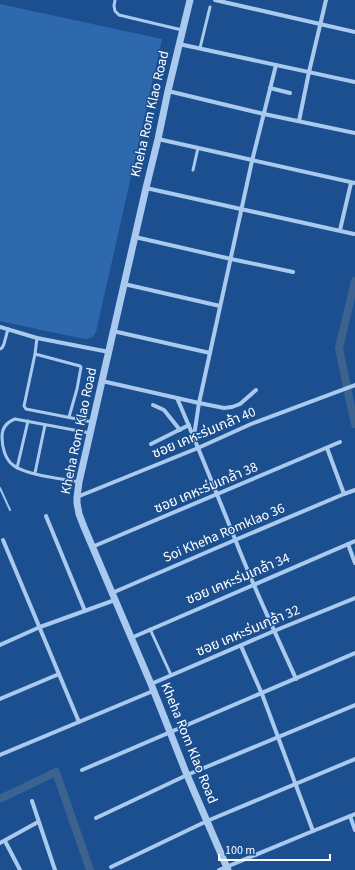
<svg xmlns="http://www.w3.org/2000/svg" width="355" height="870" viewBox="0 0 355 870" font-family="'Source Sans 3','Noto Sans Thai',sans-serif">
  <rect width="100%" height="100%" fill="#1b4f8f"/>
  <!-- green -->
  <path fill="#2e69ad" d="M0 4 162 39 96 332 93 337 86 339 60 334 0 321Z"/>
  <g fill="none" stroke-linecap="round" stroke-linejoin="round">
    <!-- stream -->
    <path stroke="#9cc4f0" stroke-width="2" d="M0 488 10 510"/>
    <!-- canal -->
    <g stroke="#3c6290" stroke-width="8">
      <path d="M355 281 339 348 350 402 355 424"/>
      <path d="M0 799 56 772 90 870"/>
    </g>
    <!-- service -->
    <g stroke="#a9c9ee" stroke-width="3">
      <path d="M115 0 114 6 115 11 119 15 182 30"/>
      <path d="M200 48 210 7"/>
      <path d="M193 170 198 148"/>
      <path d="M37 338 35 354 24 406 26 409 92 422"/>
      <path d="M0 349 2 348 4 344 8 329"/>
      <path d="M35 354 80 366 81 367 77 389 69 417"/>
      <path d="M17 468 28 421"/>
      <path d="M35 473 45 425"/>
      <path d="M79 482C63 479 25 475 13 465 5 459 2 447 2 437 2 428 7 422 15 419L90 433"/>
      <path d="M150 629 171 675"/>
    </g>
    <!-- minor -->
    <g stroke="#a9c9ee" stroke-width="4">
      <path d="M215 0 355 32"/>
      <path d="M179 44 355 82"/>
      <path d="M270 88 290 93"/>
      <path d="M168 91 264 114 355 133"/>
      <path d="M299 121 309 72 326 0"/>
      <path d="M158 139 355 183"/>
      <path d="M146 188 354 234"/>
      <path d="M340 230 351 183"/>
      <path d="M135 237 231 259 293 272"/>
      <path d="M124 284 220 306"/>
      <path d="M0 327 37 338 109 352"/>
      <path d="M113 331 210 353"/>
      <path d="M102 381 199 403 224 408 232 407 240 404 256 390"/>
      <path d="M177 398C197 444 216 492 235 539 253 586 275 632 296 679"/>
      <path d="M153 405 164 410 180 430"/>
      <path d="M194 436 199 403 252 161 276 65"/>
      <path d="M151 444 189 425"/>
      <path d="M327 448 344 494 355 490"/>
      <path d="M77 497 198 448 251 424 355 385"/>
      <path d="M46 516 85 611"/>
      <path d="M3 540 79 722"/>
      <path d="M348 544 355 563"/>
      <path d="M92 547 340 442"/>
      <path d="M112 593 235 540 344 494"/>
      <path d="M131 638 355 541"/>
      <path d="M0 645 40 627 115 600"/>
      <path d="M241 646 262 694 313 831"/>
      <path d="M151 684 274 631 355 598"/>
      <path d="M0 699 59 674"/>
      <path d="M0 755 153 691"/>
      <path d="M82 770 355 653"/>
      <path d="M32 801 55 870"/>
      <path d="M350 816 355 830"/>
      <path d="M96 818 187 775 355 705"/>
      <path d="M5 841 20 870"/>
      <path d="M0 843 38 822"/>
      <path d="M111 867 207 821 355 759"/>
      <path d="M219 870 313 831 355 814"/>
    </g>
    <!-- tertiary -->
    <path stroke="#a9c9ee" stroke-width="7" d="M190 0 168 91 158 139 146 188 79 482 77 497V503L79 514 84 527 151 684 187 775 228 870"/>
  </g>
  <g text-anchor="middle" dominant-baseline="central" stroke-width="3" stroke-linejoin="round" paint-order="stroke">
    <!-- street labels -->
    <g font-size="14" fill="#fff" stroke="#1b4f8f">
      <text transform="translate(150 114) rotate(-77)">Kheha Rom Klao Road</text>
      <text transform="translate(79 431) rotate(-78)">Kheha Rom Klao Road</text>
      <text transform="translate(204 433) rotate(-23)">ซอย เคหะร่มเกล้า 40</text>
      <text transform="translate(206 488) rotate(-23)">ซอย เคหะร่มเกล้า 38</text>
      <text transform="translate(224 533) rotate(-23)">Soi Kheha Romklao 36</text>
      <text transform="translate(238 579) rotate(-23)">ซอย เคหะร่มเกล้า 34</text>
      <text transform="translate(248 631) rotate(-23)">ซอย เคหะร่มเกล้า 32</text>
      <text transform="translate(189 743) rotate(68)">Kheha Rom Klao Road</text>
    </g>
  </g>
  <!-- scale -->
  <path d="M219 854v6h111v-6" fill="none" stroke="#ffffff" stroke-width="2"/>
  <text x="225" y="854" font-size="12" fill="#ffffff" stroke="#1b4f8f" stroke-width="3" paint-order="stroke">100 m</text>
</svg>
